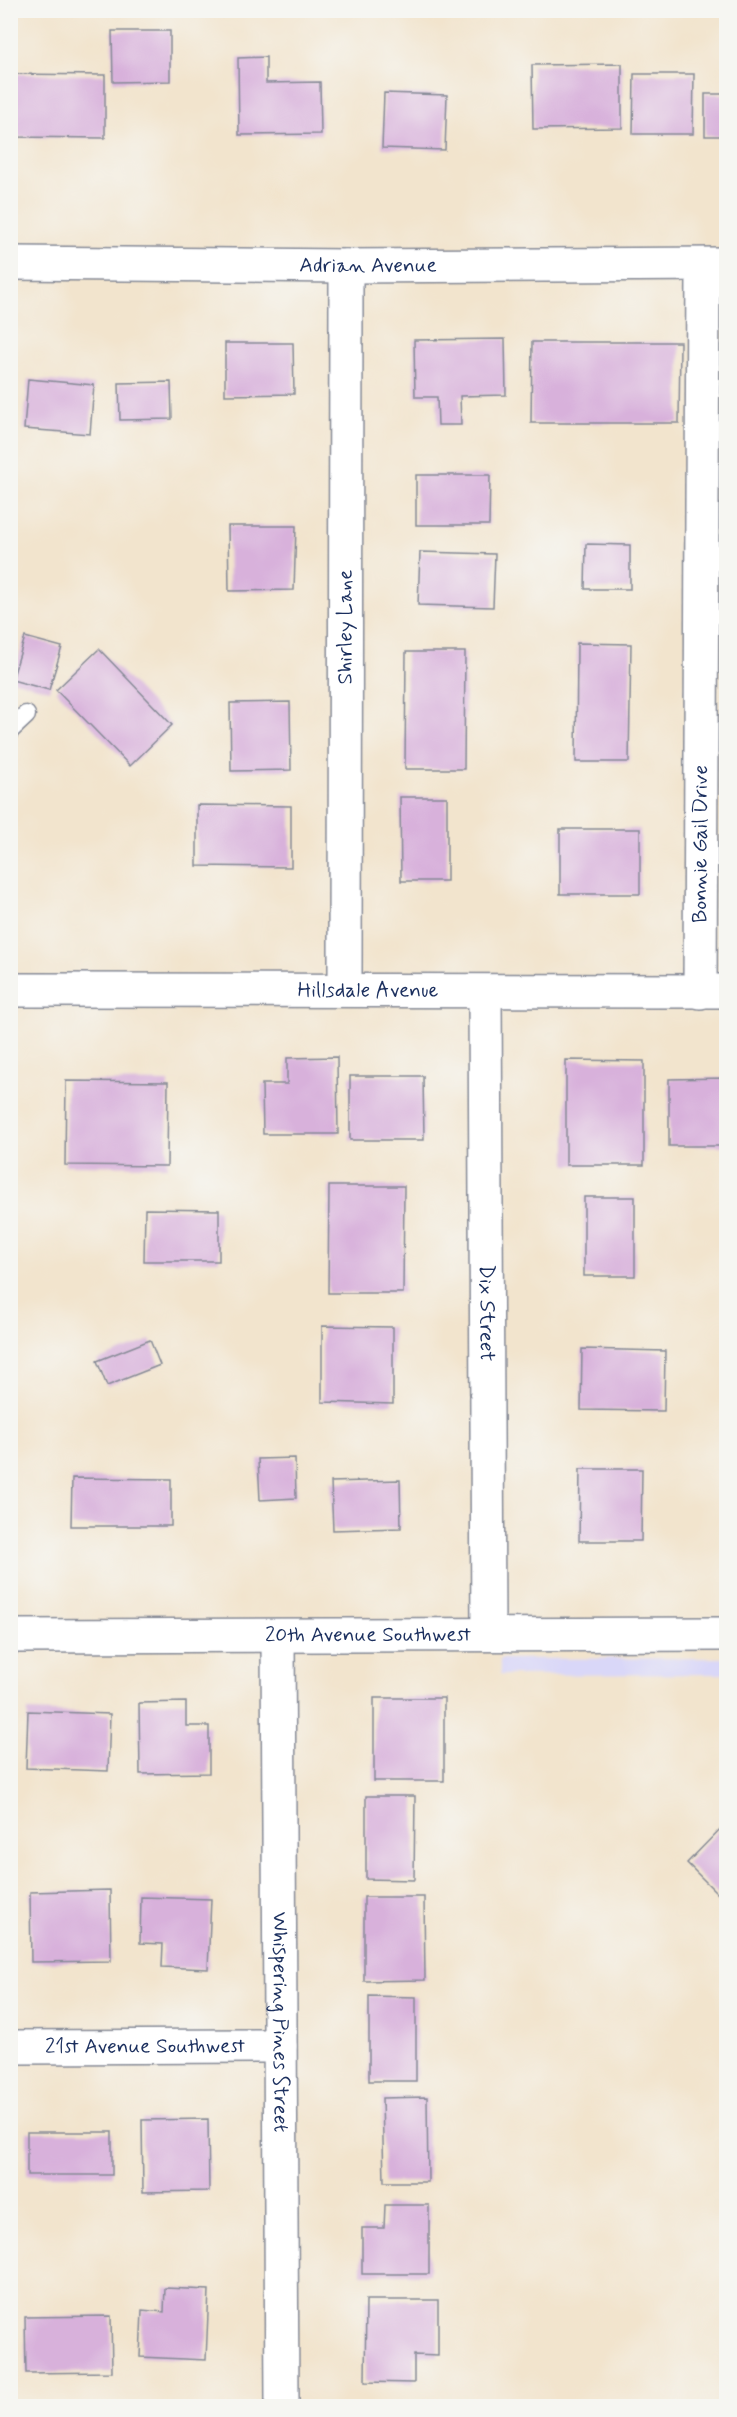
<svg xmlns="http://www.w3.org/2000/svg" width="737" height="2417" viewBox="0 0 737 2417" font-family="Mynerve,sans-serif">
  <rect width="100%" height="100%" fill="#f6f6f2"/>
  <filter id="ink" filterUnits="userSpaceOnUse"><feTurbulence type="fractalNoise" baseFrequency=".0167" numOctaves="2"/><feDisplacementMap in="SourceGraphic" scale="12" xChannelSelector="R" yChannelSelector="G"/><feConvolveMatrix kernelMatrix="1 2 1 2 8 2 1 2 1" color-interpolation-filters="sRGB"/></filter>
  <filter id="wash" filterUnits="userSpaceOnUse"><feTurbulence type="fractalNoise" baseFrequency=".008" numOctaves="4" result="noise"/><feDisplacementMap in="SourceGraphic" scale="24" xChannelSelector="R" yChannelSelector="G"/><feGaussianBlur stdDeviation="1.35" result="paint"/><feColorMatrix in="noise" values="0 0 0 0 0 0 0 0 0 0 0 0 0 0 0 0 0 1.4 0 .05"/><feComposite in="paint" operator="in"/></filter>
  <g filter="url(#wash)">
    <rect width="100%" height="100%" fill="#f2e4cd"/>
    <!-- built -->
    <path fill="#d9d7f8" d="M726 1658V1674L500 1675V1659Z"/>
    <g id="blocks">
      <!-- building -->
      <g fill="#d8b1db">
        <path d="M112 31H170V81L113 82Z"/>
        <path d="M266 57V83L320 82 321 134 239 135 238 58Z"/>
        <path d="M622 64V128L533 129 532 65Z"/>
        <path d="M11 74 105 75V138L10 137Z"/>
        <path d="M634 74H694L693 134H633Z"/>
        <path d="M384 93 447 95 445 150 382 148Z"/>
        <rect x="705" y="94" width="21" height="42"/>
        <path d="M505 339 506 395 460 396 461 425H438L437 397H415L414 340Z"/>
        <path d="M532 342H680L679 423H531Z"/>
        <path d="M225 343H293L294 394 225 395Z"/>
        <path d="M28 379 94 385 90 434 24 429Z"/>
        <path d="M171 382 172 419 120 420 119 383Z"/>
        <path d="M416 475H490L489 525H416Z"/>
        <path d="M228 526H296L294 590 229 591Z"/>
        <path d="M586 544 630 545V589H585Z"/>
        <path d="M420 552 495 554 493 607 418 605Z"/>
        <path d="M25 637 62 647 49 690 12 680Z"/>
        <path d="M577 643 631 644 629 762H576Z"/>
        <path d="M99 649 172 725 130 766 56 690Z"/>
        <path d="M406 652H465L464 769H405Z"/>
        <path d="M290 702 291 770 231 771 230 703Z"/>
        <path d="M400 797H447V881H401Z"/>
        <path d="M197 805 291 806V867L197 866Z"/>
        <rect x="560" y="829" width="80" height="65"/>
        <path d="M337 1057 338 1134H263L262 1084H287V1058Z"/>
        <path d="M566 1060 644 1061V1165H566Z"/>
        <path d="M350 1076H423L424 1140H350Z"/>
        <path d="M726 1078V1146H669V1079Z"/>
        <path d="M66 1081 168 1082 167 1166 65 1165Z"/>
        <path d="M329 1186H404L403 1293H328Z"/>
        <rect x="584" y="1197" width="51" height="79"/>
        <path d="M145 1209 219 1210V1261H144Z"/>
        <path d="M322 1326 393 1327V1404L322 1402Z"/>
        <path d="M150 1340 160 1365 107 1386 97 1361Z"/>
        <path d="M582 1349 665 1351 664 1411 581 1410Z"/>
        <path d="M295 1458 296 1498 260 1500 258 1459Z"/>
        <path d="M580 1469H642L641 1541H579Z"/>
        <path d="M72 1478 171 1479V1526H71Z"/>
        <path d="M400 1480 401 1528 333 1530 331 1482Z"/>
        <rect x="374" y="1698" width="70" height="83"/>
        <path d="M186 1702V1726H209V1773L140 1774 139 1703Z"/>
        <path d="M28 1711 110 1714 108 1771 26 1768Z"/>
        <path d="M366 1796H415L414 1880 366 1879Z"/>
        <path d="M726 1823V1902L687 1863Z"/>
        <path d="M110 1890 111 1961 31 1962 30 1892Z"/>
        <path d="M141 1897 211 1899 208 1969 162 1967 163 1944 140 1943Z"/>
        <path d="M364 1897H424L425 1980 364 1981Z"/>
        <path d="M369 1996 416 1997V2081H369Z"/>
        <path d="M427 2097 428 2182H384L382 2098Z"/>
        <path d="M208 2119 209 2191 143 2192 142 2120Z"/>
        <rect x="27" y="2132" width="85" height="43"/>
        <path d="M385 2205H429V2274H362V2228H384Z"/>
        <path d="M165 2288 209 2290 206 2360 140 2357 142 2310 164 2312Z"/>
        <path d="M366 2300H438V2356L414 2355V2383L365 2382Z"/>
        <path d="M111 2316 112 2372 26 2373 25 2317Z"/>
      </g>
    </g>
  </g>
  <g filter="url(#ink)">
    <use href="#blocks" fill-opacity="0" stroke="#868a96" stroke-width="1.5"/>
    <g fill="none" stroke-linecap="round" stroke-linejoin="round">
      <!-- service casing -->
      <g stroke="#868a96" stroke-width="21">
        <path id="service" d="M10 730 26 715"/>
      </g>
      <!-- minor casing -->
      <g stroke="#868a96" stroke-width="36">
        <g id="minor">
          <path id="s1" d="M10 263 346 266 725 264"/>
          <path id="s2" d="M345 989 346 266"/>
          <path id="s3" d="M10 990 726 991"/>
          <path id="s4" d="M485 992 488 1634"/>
          <path id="s5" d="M700 992 703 265"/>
          <path id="s6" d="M10 1636 726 1634"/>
          <path id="s7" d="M278 1636 282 2406"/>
          <path id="s8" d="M10 2047 280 2046"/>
        </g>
      </g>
      <!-- service -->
      <use href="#service" stroke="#fff" stroke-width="18"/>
      <!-- minor -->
      <use href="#minor" stroke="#fff" stroke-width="33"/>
    </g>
  </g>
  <g text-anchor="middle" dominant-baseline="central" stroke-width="4.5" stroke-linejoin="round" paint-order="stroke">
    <!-- street labels -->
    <g font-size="21" fill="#1b2f5e" stroke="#f6f6f2">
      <text stroke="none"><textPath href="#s1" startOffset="358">Adrian Avenue</textPath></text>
      <text stroke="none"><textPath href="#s2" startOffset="362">Shirley Lane</textPath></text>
      <text stroke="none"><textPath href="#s5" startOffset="148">Bonnie Gail Drive</textPath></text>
      <text stroke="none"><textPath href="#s3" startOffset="358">Hillsdale Avenue</textPath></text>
      <text stroke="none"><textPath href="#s4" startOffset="321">Dix Street</textPath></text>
      <text stroke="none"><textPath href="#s6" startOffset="358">20th Avenue Southwest</textPath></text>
      <text stroke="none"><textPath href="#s7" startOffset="386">Whispering Pines Street</textPath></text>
      <text stroke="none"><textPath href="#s8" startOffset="135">21st Avenue Southwest</textPath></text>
    </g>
  </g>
  <!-- margin -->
  <rect width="737" height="2417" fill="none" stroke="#f6f6f2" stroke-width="36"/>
</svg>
